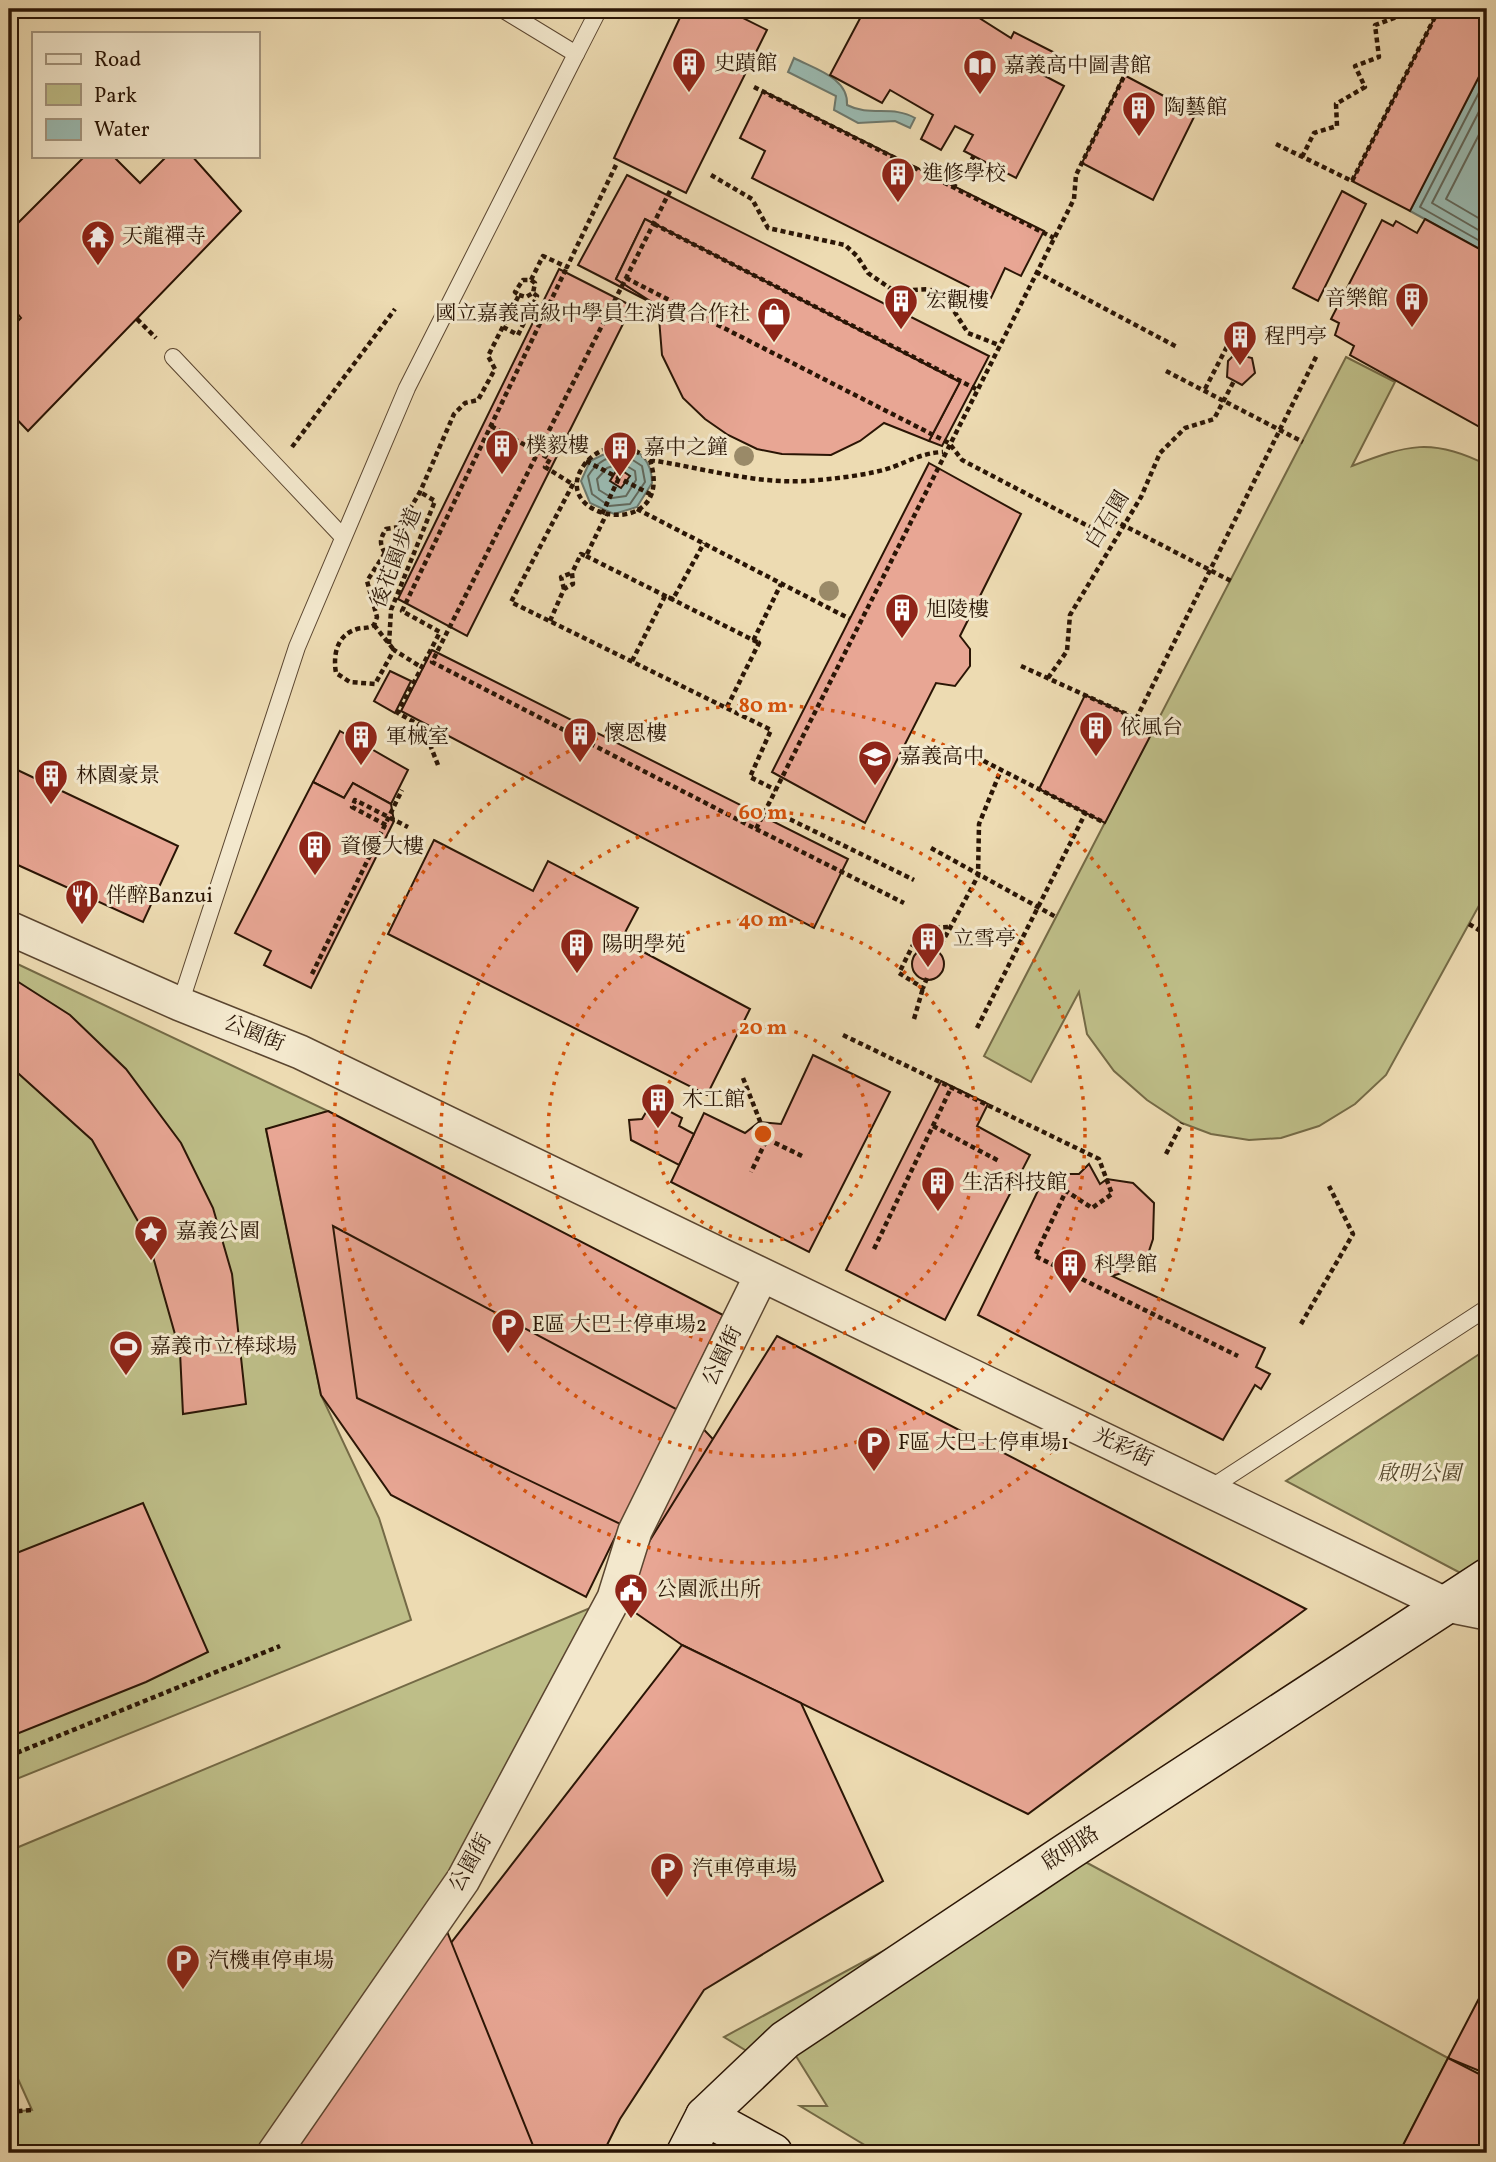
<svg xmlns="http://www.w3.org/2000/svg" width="1496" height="2162" viewBox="0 0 1496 2162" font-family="Vollkorn,'Noto Serif TC',serif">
  <rect width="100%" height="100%" fill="#eddbb2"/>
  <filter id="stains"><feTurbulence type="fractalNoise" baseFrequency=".00286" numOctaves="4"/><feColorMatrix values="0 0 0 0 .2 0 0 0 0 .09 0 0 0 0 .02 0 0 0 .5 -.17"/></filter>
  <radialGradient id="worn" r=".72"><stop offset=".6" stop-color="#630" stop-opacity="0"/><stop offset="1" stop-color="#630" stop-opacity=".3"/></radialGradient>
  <!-- green -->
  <g fill="#bebe88" stroke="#746a46" stroke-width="2">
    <path d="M1346 357 1395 382 1352 466C1407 445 1432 437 1487 465V891L1386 1075 1355 1104 1319 1126 1281 1138 1249 1140 1211 1134 1182 1123 1147 1100 1114 1071 1087 1034 1079 992 1031 1082 984 1056Z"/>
    <path d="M9 960 328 1111 266 1130 321 1395 379 1518 411 1620 9 1782Z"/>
    <path d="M1487 1349V1567L1470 1578 1286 1481Z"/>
    <path d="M614 1598 440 1914 274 2153H9V2112L32 2110 9 2059V1851Z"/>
    <path d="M1067 1852 1448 2058 1399 2153H878L800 2106H827L786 2040 763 2061 724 2037Z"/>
  </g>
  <!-- water -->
  <g fill="#9abab1" stroke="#6d786c" stroke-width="2">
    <path d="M794 58C815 69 849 78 847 105 870 117 893 105 915 118L910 128 895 121 858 123 834 110 836 96 788 72Z"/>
    <path d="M1487 61V253L1410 211Z"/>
    <path d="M617 448C639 445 652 462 652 483L637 507 614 514 590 503 581 481 590 461Z"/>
  </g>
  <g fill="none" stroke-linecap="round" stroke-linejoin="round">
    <!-- shore -->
    <g stroke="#62685b" stroke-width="2">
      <path d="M1487 77 1420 207 1487 245"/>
      <path d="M1487 96 1432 203 1487 235"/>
      <path d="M1487 119 1446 199 1487 223"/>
      <path d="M625 455 642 466 645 482 630 504 609 506 592 494 588 476C596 463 609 455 625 455Z"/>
      <path d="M622 463 635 471 636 480 626 496 612 498 599 490 597 479 607 468Z"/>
    </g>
  </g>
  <!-- building -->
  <g fill="#e8a694" stroke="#2a1505" stroke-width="2">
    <path d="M684 9H725L767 30 686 193 614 158Z"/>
    <path d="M865 9H965L1011 38 1014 32 1055 53 1043 75 1064 86 1016 178 964 151 973 135 955 126 941 150 921 139 933 115 890 90 882 103 830 75Z"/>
    <path d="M1439 9H1487V61L1410 211 1352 181Z"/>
    <path d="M1124 75 1196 113 1153 200 1082 163Z"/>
    <path d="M763 91 1044 231 1021 276 1005 268 991 298 752 178 765 151 740 138Z"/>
    <path d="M85 156H113L140 183 167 156H192L241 211 28 431 9 411V330L21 318 9 303V232Z"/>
    <path d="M627 175 989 356 942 446 929 441 960 382 645 219 616 279 658 306 578 265Z"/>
    <path d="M1342 191 1366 204 1318 301 1293 288Z"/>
    <path d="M645 219 960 382 929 441 884 423 860 441 831 455 782 454 757 449 728 435 705 419 683 398 662 355 658 306 616 279Z"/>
    <path d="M1425 219 1487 253V431L1350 355 1354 346 1335 335 1339 323 1331 319 1382 220 1393 226 1396 221 1417 233Z"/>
    <path d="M559 269 632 306 467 636 398 599Z"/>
    <path d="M1235 354 1252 358 1255 373 1242 385 1227 377 1228 361Z"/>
    <path d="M929 463 1021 514 960 636 970 649V666L955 686 936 683 865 823 772 772Z"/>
    <path d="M618 468 630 476 621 488 610 481Z"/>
    <path d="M432 650 848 859 814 928 401 711Z"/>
    <path d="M390 671 411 681 395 713 374 701Z"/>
    <path d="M1085 695 1155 727 1105 823 1039 789Z"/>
    <path d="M340 731 408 770 391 804 353 783 344 798 313 782Z"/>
    <path d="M9 766 178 846 143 922 9 861Z"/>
    <path d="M313 782 344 798 353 783 391 804 394 821 311 988 264 965 271 951 235 933Z"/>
    <path d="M434 840 533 891 548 861 638 908 621 940 750 1009 707 1095 388 934Z"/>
    <circle cx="928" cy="964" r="16"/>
    <path d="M9 976 70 1015 126 1069 181 1143 213 1208 232 1274 246 1404 183 1414 180 1352 148 1239 92 1140 9 1065Z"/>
    <path d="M813 1055 890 1092 809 1252 671 1182 704 1113 745 1133 759 1122 781 1124Z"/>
    <path d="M941 1081 988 1104 977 1126 1030 1155 945 1320 846 1270Z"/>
    <path d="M652 1102 682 1118 679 1126 694 1134 679 1165 631 1140 629 1120 642 1119Z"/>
    <path d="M328 1111 723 1315 586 1597 391 1495 321 1395 266 1129Z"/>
    <path d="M1089 1164 1100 1184 1107 1179 1133 1183 1154 1203 1153 1239 1147 1257 1131 1270 1112 1276 1265 1348 1256 1367 1270 1374 1261 1389 1255 1385 1223 1440 978 1315 1046 1174H1079Z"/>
    <path d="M333 1226 693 1418 743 1471 1124 1660 1056 1723 635 1531 357 1398Z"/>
    <path d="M777 1336 1306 1609 1028 1814 682 1645 614 1598Z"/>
    <path d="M143 1503 208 1652 146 1682 9 1737V1556Z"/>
    <path d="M682 1645 801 1703 883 1881 704 1990 620 2119 603 2153H288Z"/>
    <path d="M440 1914 536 2153H274Z"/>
    <path d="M1487 1983V2074L1448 2058Z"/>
    <path d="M1448 2058 1487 2078V2153H1399Z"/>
  </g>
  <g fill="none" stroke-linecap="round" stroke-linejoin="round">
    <!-- lane casing -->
    <g stroke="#5b4630" stroke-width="18">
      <g id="lane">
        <path d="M576 54 599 9"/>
        <path d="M173 357 343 537"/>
        <path d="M180 1004 297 647 407 388 576 54 502 9"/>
        <path d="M1209 1489 1487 1308"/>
      </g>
    </g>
    <!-- street casing -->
    <g stroke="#5b4630" stroke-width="36">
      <g id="street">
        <path d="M9 928 180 1004 300 1052 1447 1605 1487 1613"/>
        <path d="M274 2153 463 1880 614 1598 635 1531 761 1276"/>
      </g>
    </g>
    <!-- secondary casing -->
    <g stroke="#2a1505" stroke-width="41">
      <g id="secondary">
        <path d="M705 2116 773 2153"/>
        <path d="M686 2153 705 2116 785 2040 1067 1852 1487 1578"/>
      </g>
    </g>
    <!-- path -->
    <g stroke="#2a1505" stroke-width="4.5" stroke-dasharray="5 3.5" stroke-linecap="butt">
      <path d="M754 87 1054 238"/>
      <path d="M1276 144 1352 181 1439 9"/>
      <path d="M1302 157 1314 133 1337 126 1336 104 1365 87 1355 66 1379 57 1375 25 1397 17 1395 9"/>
      <path d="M711 175 752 199 768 228 845 245 857 256 868 273 894 291 929 289 947 300 968 333 999 345"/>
      <path d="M953 188 974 156"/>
      <path d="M670 191 432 662 756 829 1074 199 1076 175 1129 66"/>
      <path d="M654 224 976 389"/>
      <path d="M1036 272 1177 347"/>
      <path d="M626 278 949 443 962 460 1090 527"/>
      <path d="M519 295 526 297 533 293 535 283 531 280"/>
      <path d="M137 319 156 338"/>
      <path d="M503 327 518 335 537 296 533 293"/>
      <path d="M1166 371 1303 442"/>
      <path d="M1205 389 1233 335 1252 345 1245 357"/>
      <path d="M491 426 550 459 545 467 574 485"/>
      <path d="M628 446 650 460C677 544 545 520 584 465 594 451 612 445 628 446Z"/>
      <path d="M292 447 395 309"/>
      <path d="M650 460C703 468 754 484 808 481 832 479 871 475 893 467 911 460 923 453 943 452"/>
      <path d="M586 461 650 494"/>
      <path d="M573 484 511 602 771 730 750 777 776 790"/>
      <path d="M637 509 850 619"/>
      <path d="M1098 512 1231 581"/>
      <path d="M602 514 633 448"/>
      <path d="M399 527 386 529C380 539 379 543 385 553L397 555 404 542 399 527 420 492 454 414 465 403 478 400 495 369 488 356 519 295 515 292 523 280H531L543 256 567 267 616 165"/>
      <path d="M385 553 367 581 377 617 374 625C368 629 364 627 357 629 336 635 333 656 336 673L350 682 375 684 394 650 421 667"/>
      <path d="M586 556 759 643"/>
      <path d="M564 589 561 577 572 573"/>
      <path d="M550 621 564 589 573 584 572 573 581 554 586 556 606 515"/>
      <path d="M374 625 394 650"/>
      <path d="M389 644 391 610 435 501 420 492"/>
      <path d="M632 661 665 596 673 599 704 543"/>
      <path d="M1021 666 1155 727"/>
      <path d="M1048 678 1067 651 1070 615 1141 497 1160 453 1185 428 1214 419 1234 381"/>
      <path d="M727 707 759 643 754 639 781 584"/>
      <path d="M1136 719 1317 355"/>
      <path d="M976 757 1105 823"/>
      <path d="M438 765 423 727 398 713 440 632 402 611 567 267"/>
      <path d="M767 808 914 880"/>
      <path d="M386 825 352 807 355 800 408 827"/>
      <path d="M756 829 904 903"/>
      <path d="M931 848 1056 917"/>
      <path d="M1482 901 1487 904"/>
      <path d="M1469 924 1487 935"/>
      <path d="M937 952 978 876 979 824 1001 770"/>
      <path d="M312 974 402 790"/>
      <path d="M927 978 923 988 899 973 921 929 948 927"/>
      <path d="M914 1019 923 988"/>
      <path d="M977 1028 1086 812"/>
      <path d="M843 1035 1099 1159 1112 1194 1092 1208 1066 1191 1035 1256 1238 1356"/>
      <path d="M743 1078 767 1139 751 1172"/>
      <path d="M933 1126 999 1161"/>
      <path d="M767 1139 802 1156"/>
      <path d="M1166 1154 1182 1123"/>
      <path d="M874 1249 952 1086"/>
      <path d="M1301 1324 1353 1234 1329 1186"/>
      <path d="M9 1756 280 1646"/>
      <path d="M9 2112 32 2110"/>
    </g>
    <!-- lane -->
    <use href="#lane" stroke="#f3e8cd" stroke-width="16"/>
    <!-- street -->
    <use href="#street" stroke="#f3e8cd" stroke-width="33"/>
    <!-- secondary -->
    <use href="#secondary" stroke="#f3e8cd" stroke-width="38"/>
  </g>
  <!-- trees -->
  <g fill="#9a8a68">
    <circle cx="744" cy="456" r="10"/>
    <circle cx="829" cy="591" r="10"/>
  </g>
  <!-- distance rings -->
  <g fill="none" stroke="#d5520b" stroke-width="3.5" stroke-dasharray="3.5 7">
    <circle cx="763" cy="1134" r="107"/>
    <circle cx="763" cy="1134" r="215"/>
    <circle cx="763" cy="1134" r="322"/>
    <circle cx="763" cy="1134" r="429"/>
  </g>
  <!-- icons -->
  <defs>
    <g id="building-pin" transform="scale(1.75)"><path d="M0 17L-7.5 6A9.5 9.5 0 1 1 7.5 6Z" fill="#8f2418" stroke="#f3e8cd"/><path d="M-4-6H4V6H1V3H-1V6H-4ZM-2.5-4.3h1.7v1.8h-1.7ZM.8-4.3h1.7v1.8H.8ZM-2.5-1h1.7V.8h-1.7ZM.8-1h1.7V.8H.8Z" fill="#fff"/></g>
    <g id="library-pin" transform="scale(1.75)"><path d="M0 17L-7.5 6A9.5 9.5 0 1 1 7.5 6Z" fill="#8f2418" stroke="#f3e8cd"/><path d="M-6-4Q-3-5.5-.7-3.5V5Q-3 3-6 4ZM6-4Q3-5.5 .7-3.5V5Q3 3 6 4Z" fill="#fff"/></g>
    <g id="temple-pin" transform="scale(1.75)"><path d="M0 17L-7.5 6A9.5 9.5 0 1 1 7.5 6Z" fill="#8f2418" stroke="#f3e8cd"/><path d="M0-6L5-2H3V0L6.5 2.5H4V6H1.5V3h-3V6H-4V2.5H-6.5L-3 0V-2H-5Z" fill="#fff"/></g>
    <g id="shop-pin" transform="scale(1.75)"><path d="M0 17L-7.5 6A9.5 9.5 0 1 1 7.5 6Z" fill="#8f2418" stroke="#f3e8cd"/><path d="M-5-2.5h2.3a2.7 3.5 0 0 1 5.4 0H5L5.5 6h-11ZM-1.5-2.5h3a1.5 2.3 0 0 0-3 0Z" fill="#fff"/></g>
    <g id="school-pin" transform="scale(1.75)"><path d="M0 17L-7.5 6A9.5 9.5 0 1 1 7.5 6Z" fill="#8f2418" stroke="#f3e8cd"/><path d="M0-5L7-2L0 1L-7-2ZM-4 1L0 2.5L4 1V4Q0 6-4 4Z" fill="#fff"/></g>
    <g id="restaurant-pin" transform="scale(1.75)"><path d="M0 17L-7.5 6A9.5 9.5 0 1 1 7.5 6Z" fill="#8f2418" stroke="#f3e8cd"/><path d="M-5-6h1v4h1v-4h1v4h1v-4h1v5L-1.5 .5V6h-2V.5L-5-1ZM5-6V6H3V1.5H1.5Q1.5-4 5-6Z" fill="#fff"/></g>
    <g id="sight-pin" transform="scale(1.75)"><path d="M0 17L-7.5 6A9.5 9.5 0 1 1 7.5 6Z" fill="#8f2418" stroke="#f3e8cd"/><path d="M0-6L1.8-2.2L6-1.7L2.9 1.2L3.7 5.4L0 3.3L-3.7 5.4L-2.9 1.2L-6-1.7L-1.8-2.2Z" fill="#fff"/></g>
    <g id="parking-pin" transform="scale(1.75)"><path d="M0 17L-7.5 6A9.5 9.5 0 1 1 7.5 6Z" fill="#8f2418" stroke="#f3e8cd"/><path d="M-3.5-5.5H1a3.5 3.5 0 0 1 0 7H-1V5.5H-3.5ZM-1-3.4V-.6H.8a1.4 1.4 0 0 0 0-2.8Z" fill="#fff"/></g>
    <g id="stadium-pin" transform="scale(1.75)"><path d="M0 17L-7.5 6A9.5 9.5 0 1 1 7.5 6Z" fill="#8f2418" stroke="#f3e8cd"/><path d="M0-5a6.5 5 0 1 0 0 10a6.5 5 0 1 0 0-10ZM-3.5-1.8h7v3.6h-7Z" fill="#fff"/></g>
    <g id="civic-pin" transform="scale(1.75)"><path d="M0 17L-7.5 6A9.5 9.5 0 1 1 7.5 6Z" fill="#8f2418" stroke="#f3e8cd"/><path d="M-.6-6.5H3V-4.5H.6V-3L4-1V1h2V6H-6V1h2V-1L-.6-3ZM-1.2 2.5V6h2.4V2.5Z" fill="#fff"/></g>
  </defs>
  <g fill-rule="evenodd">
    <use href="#building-pin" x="689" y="64"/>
    <use href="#library-pin" x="980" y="66"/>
    <use href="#building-pin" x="1139" y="108"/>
    <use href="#building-pin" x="898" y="174"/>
    <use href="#temple-pin" x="98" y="237"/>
    <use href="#building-pin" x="1412" y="299"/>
    <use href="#building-pin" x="901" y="301"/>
    <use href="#shop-pin" x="774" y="314"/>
    <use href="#building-pin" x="1240" y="337"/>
    <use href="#building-pin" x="502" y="446"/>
    <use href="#building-pin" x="620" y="448"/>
    <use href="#building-pin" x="902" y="610"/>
    <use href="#building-pin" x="1096" y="728"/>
    <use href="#building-pin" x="580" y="734"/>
    <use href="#building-pin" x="361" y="737"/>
    <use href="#school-pin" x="875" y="757"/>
    <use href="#building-pin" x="51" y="776"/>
    <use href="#building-pin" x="315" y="847"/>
    <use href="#restaurant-pin" x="82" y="896"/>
    <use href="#building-pin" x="928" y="939"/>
    <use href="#building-pin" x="577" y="945"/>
    <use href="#building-pin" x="658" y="1100"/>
    <use href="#building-pin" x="938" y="1183"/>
    <use href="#sight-pin" x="151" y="1232"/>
    <use href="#building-pin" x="1070" y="1265"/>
    <use href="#parking-pin" x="508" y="1325"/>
    <use href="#stadium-pin" x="126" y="1347"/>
    <use href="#parking-pin" x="874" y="1443"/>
    <use href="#civic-pin" x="631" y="1590"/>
    <use href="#parking-pin" x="667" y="1869"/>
    <use href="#parking-pin" x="183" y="1961"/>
  </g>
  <g text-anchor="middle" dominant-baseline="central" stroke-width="6" stroke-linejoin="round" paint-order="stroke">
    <!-- poi labels -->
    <g font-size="21" fill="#2a1505" stroke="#f3e8cd" text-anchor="start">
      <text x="714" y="64">史蹟館</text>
      <text x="1004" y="66">嘉義高中圖書館</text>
      <text x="1164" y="108">陶藝館</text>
      <text x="922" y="174">進修學校</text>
      <text x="122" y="237">天龍禪寺</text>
      <text x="1388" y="299" text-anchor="end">音樂館</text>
      <text x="926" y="301">宏觀樓</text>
      <text x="750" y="314" text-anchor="end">國立嘉義高級中學員生消費合作社</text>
      <text x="1264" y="337">程門亭</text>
      <text x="526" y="446">樸毅樓</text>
      <text x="644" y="448">嘉中之鐘</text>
      <text x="926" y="610">旭陵樓</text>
      <text x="1120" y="728">依風台</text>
      <text x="604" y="734">懷恩樓</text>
      <text x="386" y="737">軍械室</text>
      <text x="900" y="757">嘉義高中</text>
      <text x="76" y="776">林園豪景</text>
      <text x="340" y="847">資優大樓</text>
      <text x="106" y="896">伴醉Banzui</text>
      <text x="953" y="939">立雪亭</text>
      <text x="602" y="945">陽明學苑</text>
      <text x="682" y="1100">木工館</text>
      <text x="962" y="1183">生活科技館</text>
      <text x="176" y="1232">嘉義公園</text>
      <text x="1094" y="1265">科學館</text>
      <text x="532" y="1325">E區 大巴士停車場2</text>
      <text x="150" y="1347">嘉義市立棒球場</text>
      <text x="898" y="1443">F區 大巴士停車場1</text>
      <text x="656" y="1590">公園派出所</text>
      <text x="692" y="1869">汽車停車場</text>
      <text x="208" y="1961">汽機車停車場</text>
    </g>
    <!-- street labels -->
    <g font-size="21" fill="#2a1505" stroke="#f3e8cd">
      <text transform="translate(1108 520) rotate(-58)">白石園</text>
      <text transform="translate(397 558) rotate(-69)">後花園步道</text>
      <text transform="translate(254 1034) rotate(22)">公園街</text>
      <text transform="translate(723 1356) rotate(-64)">公園街</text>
      <text transform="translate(1123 1448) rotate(25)">光彩街</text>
      <text transform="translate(1071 1849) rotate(-33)">啟明路</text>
      <text transform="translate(471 1863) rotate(-60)">公園街</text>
    </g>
    <!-- park labels -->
    <g font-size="21" font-style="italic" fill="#56482c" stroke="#f3e8cd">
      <text x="1419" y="1474">啟明公園</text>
    </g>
  </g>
  <circle cx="763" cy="1134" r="10" fill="#d5520b" stroke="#f3e8cd" stroke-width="3.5"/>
  <g font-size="21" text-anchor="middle" font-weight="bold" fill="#d5520b" stroke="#f3e8cd" stroke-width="6" stroke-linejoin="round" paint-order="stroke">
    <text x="763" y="712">80 m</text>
    <text x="763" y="819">60 m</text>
    <text x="763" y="926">40 m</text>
    <text x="763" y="1034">20 m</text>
  </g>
  <!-- margin -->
  <rect width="1496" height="2162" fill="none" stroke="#eddbb2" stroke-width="35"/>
  <rect x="10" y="10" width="1475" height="2141" fill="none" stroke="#2a1505" stroke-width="3.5"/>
  <rect x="18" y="18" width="1461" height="2127" fill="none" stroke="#2a1505" stroke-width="2"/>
  <!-- legend -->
  <rect x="32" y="32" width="228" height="126" fill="#f3e8cd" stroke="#a3947d" stroke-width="2"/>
  <rect x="46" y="54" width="35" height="10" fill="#f3e8cd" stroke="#a3947d" stroke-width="2"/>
  <text x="94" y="66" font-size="21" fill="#2a1505">Road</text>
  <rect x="46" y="84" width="35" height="21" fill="#bebe88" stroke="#a3947d" stroke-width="2"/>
  <text x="94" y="102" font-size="21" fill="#2a1505">Park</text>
  <rect x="46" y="119" width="35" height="21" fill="#9abab1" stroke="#a3947d" stroke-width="2"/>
  <text x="94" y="136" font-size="21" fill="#2a1505">Water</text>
  <rect width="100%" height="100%" filter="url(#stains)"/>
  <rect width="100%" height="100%" fill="url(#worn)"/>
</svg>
